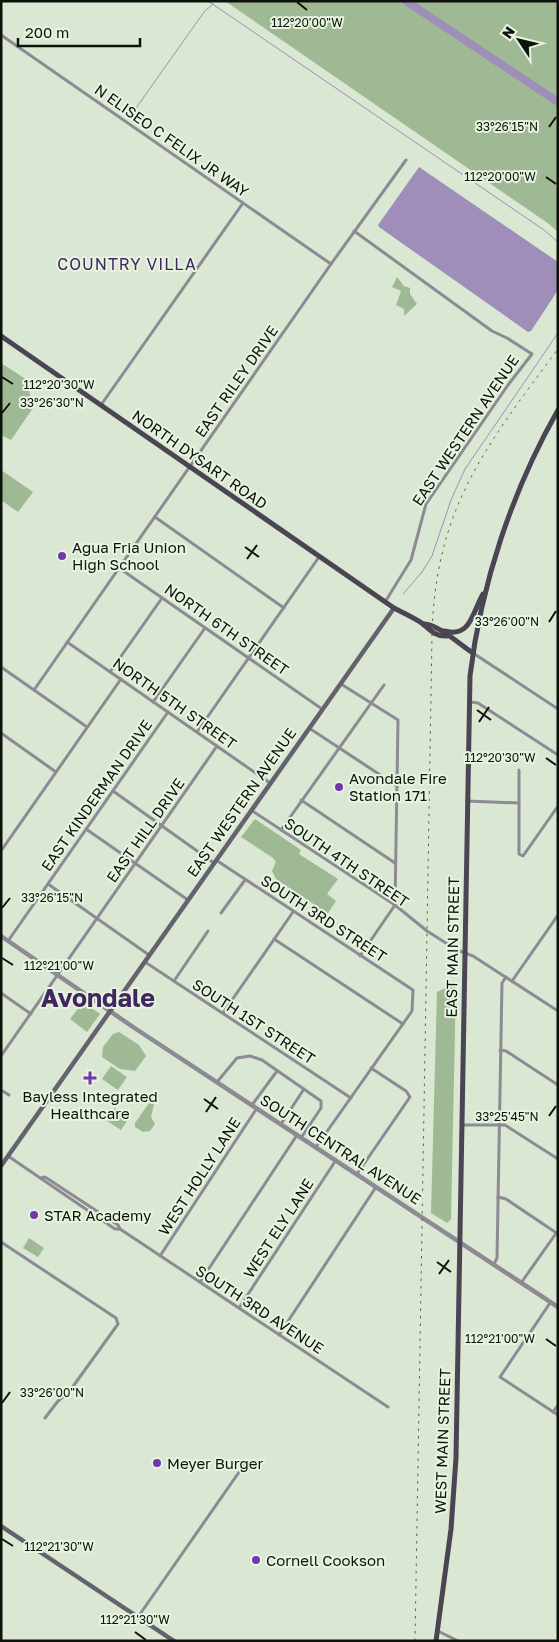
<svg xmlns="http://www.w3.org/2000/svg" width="559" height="1642" viewBox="0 0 559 1642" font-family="'Golos Text',sans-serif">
  <rect width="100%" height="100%" fill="#d9e7d3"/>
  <!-- green -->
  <g fill="#9fb994">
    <path d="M225 1H558V232L549 224Z"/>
    <path d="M397 277 404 286 410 288V294L417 304 404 316V309L396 305 401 291 392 287Z"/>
    <path d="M1 363 27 380 33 408 11 440 1 435Z"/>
    <path d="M1 470 33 492 18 512 1 500Z"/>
    <path d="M255 819 301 850 299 854 338 879 327 894 336 901 322 922 321 909 276 879 272 871 276 862 273 858 241 837Z"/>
    <path d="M456 983 451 1219 447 1223 431 1213 437 992Z"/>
    <path d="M83 1002 100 1014 87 1032 70 1019Z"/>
    <path d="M119 1032 139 1045 146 1056 135 1071 120 1069 102 1057 103 1047 113 1034Z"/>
    <path d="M111 1066 127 1077 118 1090 102 1079Z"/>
    <path d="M149 1103 154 1104 151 1117 155 1124 150 1131 143 1132 135 1127V1123Z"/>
    <path d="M115 1108 129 1118 121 1130 107 1121Z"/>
    <path d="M29 1238 44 1248 38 1257 23 1248Z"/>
  </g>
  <!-- water -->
  <path fill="#9f8eba" d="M419 167 558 262V290L531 331 528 332 379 227 378 225Z"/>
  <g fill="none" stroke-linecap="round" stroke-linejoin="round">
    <!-- stream -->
    <g stroke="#9f8eba" stroke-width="1">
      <path d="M208 1 544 230 558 242"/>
      <path d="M129 118 204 12 213 4"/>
      <path d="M403 594 422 572 432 556 451 500 465 469 558 333"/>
    </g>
    <!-- river -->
    <path stroke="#9f8eba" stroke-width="8" d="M406 1 558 102"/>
    <!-- minor -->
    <g stroke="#8e8a93" stroke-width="3">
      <path d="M1 35 331 264"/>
      <path d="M354 231 492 331 507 338 532 354 508 385 426 504 411 560 385 602"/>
      <path d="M101 405 243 203"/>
      <path d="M155 517 284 608"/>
      <path d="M119 568 322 709"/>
      <path d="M67 642 270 783"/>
      <path d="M473 653 558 709"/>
      <path d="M1 667 87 727"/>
      <path d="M110 672 162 598"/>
      <path d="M341 684 398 720 395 905 360 956"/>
      <path d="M34 690 331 264 406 160"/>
      <path d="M153 702 205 628"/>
      <path d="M470 702 478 703 558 755"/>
      <path d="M309 728 397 786"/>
      <path d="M197 732 319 557"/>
      <path d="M1 733 56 772"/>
      <path d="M519 770V854L523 856 558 806"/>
      <path d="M113 791 214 863"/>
      <path d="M301 800 395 863"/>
      <path d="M467 801 519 803"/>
      <path d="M251 810 395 905 427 931 457 950 473 956 558 1011"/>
      <path d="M86 829 188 900"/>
      <path d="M281 830 384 685"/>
      <path d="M1 851 121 679"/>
      <path d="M216 860 413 990 412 1011 316 1147"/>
      <path d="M48 884 149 955"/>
      <path d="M221 913 245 880"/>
      <path d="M274 939 403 1024"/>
      <path d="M8 941 168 712"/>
      <path d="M145 962 351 1098"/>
      <path d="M174 981 208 931"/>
      <path d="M512 981 558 915"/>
      <path d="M1 993 31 1014"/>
      <path d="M223 1013 293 912"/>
      <path d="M500 1050 506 1051 558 1085"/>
      <path d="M1 1056 217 746"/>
      <path d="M217 1082 237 1058 250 1056 262 1060 321 1101V1108L301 1138"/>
      <path d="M1 1090 9 1095"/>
      <path d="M252 1105 277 1071"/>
      <path d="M281 1124 304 1089"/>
      <path d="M462 1125H505L558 1159"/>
      <path d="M8 1156 115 1229H120"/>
      <path d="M357 1174 410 1097 406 1091 371 1068"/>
      <path d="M41 1178 45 1177 118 1225 120 1229 388 1407"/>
      <path d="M498 1197 506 1199 558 1234"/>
      <path d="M1 1242 116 1318 118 1324 69 1392 58 1401 45 1418"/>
      <path d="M160 1256 257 1108"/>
      <path d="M494 1264 497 1258 502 983 506 977"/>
      <path d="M200 1282 297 1135"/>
      <path d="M521 1283 557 1232"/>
      <path d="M550 1303 500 1377 558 1415"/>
      <path d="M239 1308 336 1160"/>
      <path d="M279 1335 376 1187"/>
      <path d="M553 1412 558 1405"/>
      <path d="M138 1617 244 1465"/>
      <path d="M438 1631 458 1641"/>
    </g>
    <!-- tertiary -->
    <path stroke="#8e8a93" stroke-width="4.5" d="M1 936 133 1027 558 1307"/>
    <!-- secondary -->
    <g stroke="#66616e" stroke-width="4.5">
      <path d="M1 1166 394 608"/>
      <path d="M1 1526 174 1641"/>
    </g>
    <!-- primary -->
    <g stroke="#4a4453" stroke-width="5">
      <path d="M1 336 394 608C403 613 415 618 423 624 430 630 436 637 447 636"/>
      <path d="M423 624C435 622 462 646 473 653"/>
      <path d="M444 631C471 638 472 613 483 594"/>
      <path d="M436 1641 451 1529 456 1458 470 676C481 584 512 491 558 410"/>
    </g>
    <!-- rail -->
    <path stroke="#5a6256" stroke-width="1" stroke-dasharray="2.5 5" stroke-linecap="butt" d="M415 1641 432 636C435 509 485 447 558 349"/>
  </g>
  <!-- ticks -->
  <path fill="none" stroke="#0d120b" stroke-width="2" d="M297 2 307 10M549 127 556 117M546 177 556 184M2 377 13 384M2 413 10 403M245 547 259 557M247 559 257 545M549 622 556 611M477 710 491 720M479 722 489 707M546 758 556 765M2 908 10 898M2 958 13 965M204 1099 218 1109M206 1112 216 1097M549 1116 556 1106M437 1262 451 1272M439 1274 449 1260M546 1339 556 1346M2 1403 10 1392M2 1539 13 1546M135 1632 146 1640"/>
  <!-- markers -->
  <g fill="#7237ad" stroke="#e6f4e0" stroke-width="2">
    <circle cx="62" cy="556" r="5"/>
    <circle cx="339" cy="787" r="5"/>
    <path d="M87.5 1070.5h5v5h5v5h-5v5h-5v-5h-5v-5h5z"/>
    <circle cx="34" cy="1215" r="5"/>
    <circle cx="157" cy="1463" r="5"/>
    <circle cx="256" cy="1560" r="5"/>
  </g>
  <g text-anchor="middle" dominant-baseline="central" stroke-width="4" stroke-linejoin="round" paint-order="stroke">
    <!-- street labels -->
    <g font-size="15" fill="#0d120b" stroke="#e6f4e0">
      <text transform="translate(172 140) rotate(35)">N ELISEO C FELIX JR WAY</text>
      <text transform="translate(236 381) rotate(-55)">EAST RILEY DRIVE</text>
      <text transform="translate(465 430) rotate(-56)">EAST WESTERN AVENUE</text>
      <text transform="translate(200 459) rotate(35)">NORTH DYSART ROAD</text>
      <text transform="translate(227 629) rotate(35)">NORTH 6TH STREET</text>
      <text transform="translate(175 703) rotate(35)">NORTH 5TH STREET</text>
      <text transform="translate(96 795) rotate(-55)">EAST KINDERMAN DRIVE</text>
      <text transform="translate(241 802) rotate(-55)">EAST WESTERN AVENUE</text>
      <text transform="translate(145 830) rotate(-55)">EAST HILL DRIVE</text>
      <text transform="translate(347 862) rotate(34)">SOUTH 4TH STREET</text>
      <text transform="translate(324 918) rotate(33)">SOUTH 3RD STREET</text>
      <text transform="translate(452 947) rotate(-89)">EAST MAIN STREET</text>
      <text transform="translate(254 1021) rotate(33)">SOUTH 1ST STREET</text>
      <text transform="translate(341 1149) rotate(33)">SOUTH CENTRAL AVENUE</text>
      <text transform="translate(199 1176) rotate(-57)">WEST HOLLY LANE</text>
      <text transform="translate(278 1228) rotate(-57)">WEST ELY LANE</text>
      <text transform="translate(260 1309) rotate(33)">SOUTH 3RD AVENUE</text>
      <text transform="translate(442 1441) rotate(-88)">WEST MAIN STREET</text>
    </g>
    <!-- poi labels -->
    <g font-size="15" fill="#0d120b" stroke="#e6f4e0" text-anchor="start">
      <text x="72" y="547">Agua Fria Union<tspan x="72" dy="17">High School</tspan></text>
      <text x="349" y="778">Avondale Fire<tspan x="349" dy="17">Station 171</tspan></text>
      <text x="90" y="1096" text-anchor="middle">Bayless Integrated<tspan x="90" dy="17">Healthcare</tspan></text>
      <text x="44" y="1215">STAR Academy</text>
      <text x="167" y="1463">Meyer Burger</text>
      <text x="266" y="1560">Cornell Cookson</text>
    </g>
    <!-- neighbourhood labels -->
    <g font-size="16" letter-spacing="1" fill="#412660" stroke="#e6f4e0">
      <text x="127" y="264">COUNTRY VILLA</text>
    </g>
    <!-- town labels -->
    <g font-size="25" font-weight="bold" fill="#412660" stroke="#e6f4e0">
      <text x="98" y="997">Avondale</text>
    </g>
  </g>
  <g font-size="12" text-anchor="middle" fill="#0d120b" stroke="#e6f4e0" stroke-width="4" stroke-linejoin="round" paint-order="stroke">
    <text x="307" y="27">112°20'00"W</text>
    <text x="507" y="131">33°26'15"N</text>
    <text x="500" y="181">112°20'00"W</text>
    <text x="59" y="389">112°20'30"W</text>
    <text x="52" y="407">33°26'30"N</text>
    <text x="507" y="626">33°26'00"N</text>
    <text x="500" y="762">112°20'30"W</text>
    <text x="52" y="902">33°26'15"N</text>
    <text x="59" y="970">112°21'00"W</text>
    <text x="507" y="1121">33°25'45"N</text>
    <text x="500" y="1343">112°21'00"W</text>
    <text x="52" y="1397">33°26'00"N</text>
    <text x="59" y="1551">112°21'30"W</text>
    <text x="135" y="1624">112°21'30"W</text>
  </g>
  <!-- border -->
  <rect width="559" height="1642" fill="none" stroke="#0d120b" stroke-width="5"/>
  <!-- north arrow -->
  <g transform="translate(519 40) rotate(305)" stroke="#e6f4e0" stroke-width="4" paint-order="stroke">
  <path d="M0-4L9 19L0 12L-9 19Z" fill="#0d120b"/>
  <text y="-8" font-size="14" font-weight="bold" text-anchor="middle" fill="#0d120b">N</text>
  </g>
  <!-- scale -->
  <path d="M18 38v8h122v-8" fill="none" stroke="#0d120b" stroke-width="2.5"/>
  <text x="25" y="38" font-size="15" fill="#0d120b" stroke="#e6f4e0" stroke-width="4" paint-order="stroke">200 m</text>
</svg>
